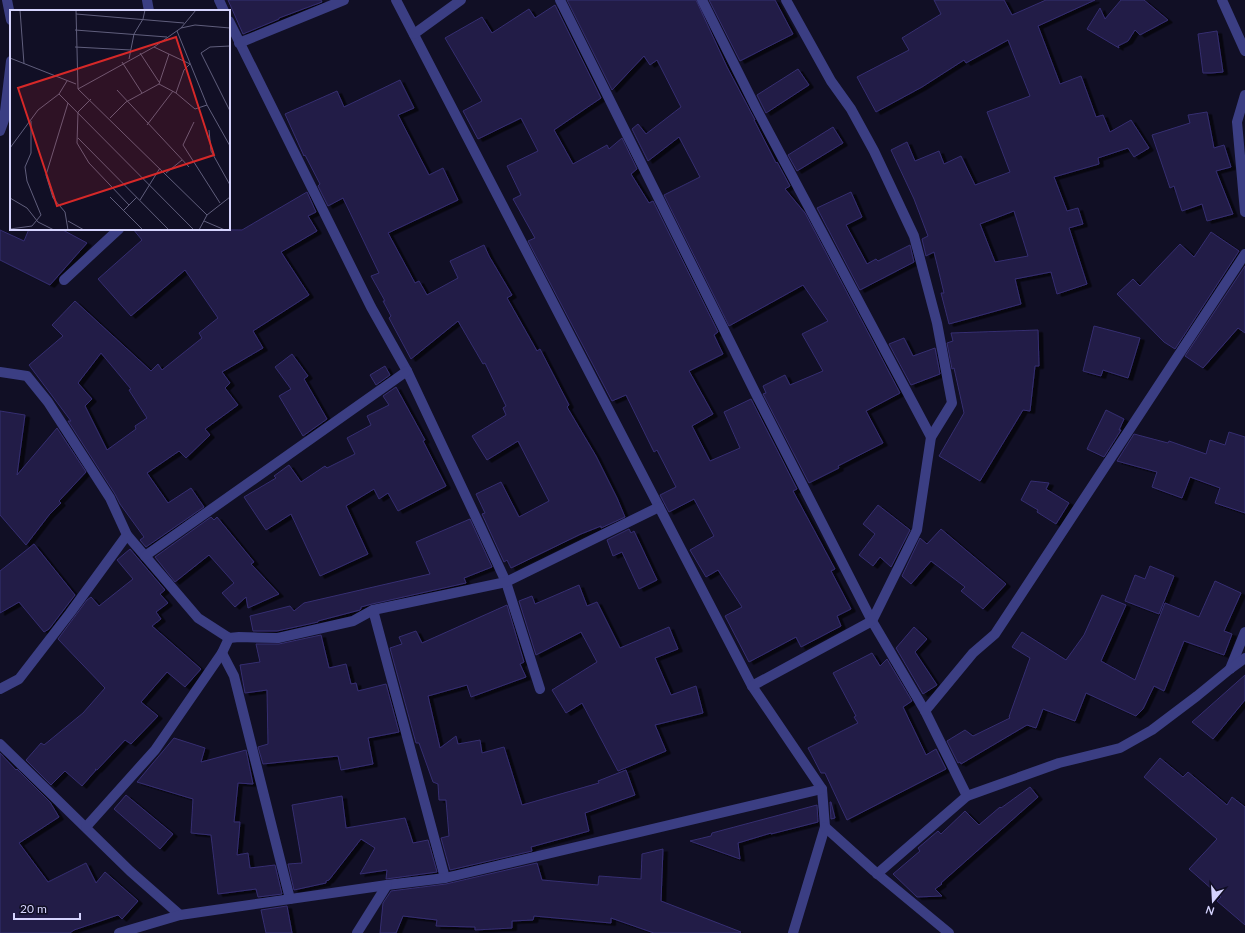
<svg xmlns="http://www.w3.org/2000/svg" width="1245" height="933" viewBox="0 0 1245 933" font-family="Lato,sans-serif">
  <defs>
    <filter id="shadow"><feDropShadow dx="4.5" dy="2.5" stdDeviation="0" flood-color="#0009"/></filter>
  </defs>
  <rect width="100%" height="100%" fill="#110f25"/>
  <!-- building -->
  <g fill="#211c46" stroke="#362e71" fill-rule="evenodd" filter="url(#shadow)">
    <path d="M228 0H321L322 2 279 18V19L243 34Z"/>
    <path d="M567 0H696L727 67 755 120H754L776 163 777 162 790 186 785 189 805 213 900 393 866 411 883 443 838 466 839 468 809 483 763 394 766 393 763 386 785 375 790 385 823 371 802 334 828 321 803 285 729 326 664 195 700 177 679 137 648 161 632 129 638 124 646 134 681 107 657 60 650 65 644 56 612 90Z"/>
    <path d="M709 0H775L793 34 740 61Z"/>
    <path d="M934 0H1004L1012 15 1046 0H1095L1038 26 1060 84 1081 76 1096 117 1103 115 1110 132 1131 120 1149 148 1134 157 1128 148 1098 158 1099 164 1054 177 1067 211 1078 208 1083 224 1069 228 1087 284 1057 294 1051 272 1015 279 1021 304 949 324 941 293H944L934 252 926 256 922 239 928 236 914 199 891 150 907 142 915 161 939 151 944 164 961 156 975 185 1010 172 987 112 1030 96 1008 40 966 63 964 60 922 87 876 112 857 77 909 50 902 38 941 14ZM1014 211 1028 256 995 262 980 224Z"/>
    <path d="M1121 0H1144L1168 20 1140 35 1135 30 1128 41 1118 46 1119 48 1087 29 1100 8 1105 19Z"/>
    <path d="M555 5 601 98 554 130 573 164 607 145 609 149 622 138 637 169 631 174 649 203 653 201 718 332 714 335 723 354 689 371 713 414 692 426 710 461 740 448 724 412 751 399 797 489 793 491 835 569 831 571 851 609 837 616 841 626 801 647 796 637 749 662 725 616 742 607 718 570 706 577 690 550 714 536 694 499 669 512 660 495 676 487 657 450 654 452 626 395 612 401 528 241 535 238 513 199 521 195 507 166 538 151 521 118 478 139 463 111 482 101 445 38 482 17 492 33 529 9 535 18Z"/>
    <path d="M1217 31 1223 72 1211 73H1203L1198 34Z"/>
    <path d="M798 69 809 85 766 113 757 95Z"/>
    <path d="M400 80 414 108 398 115 429 175 443 168 458 200 388 233 415 283 419 281 427 295 458 278 450 261 484 245 489 256 512 295 507 298 537 351 540 349 569 405 567 407 596 456 617 498 625 517 601 528V526L581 534 511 568 507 560 504 562 482 514 485 513 476 494 501 482 519 517 549 501 518 441 487 460 472 436 506 415 503 408 506 406 485 363 483 364 458 321 411 359 389 318 391 316 383 301H385L371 276 379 273 343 198 328 206 318 186 320 184 305 155 304 156 285 114 337 91 344 107Z"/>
    <path d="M1207 112 1214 148 1224 145 1231 167 1216 171 1233 214 1207 221 1202 204 1182 211 1174 186 1170 188 1152 135 1190 123 1188 115Z"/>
    <path d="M833 127 843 143 797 171 788 155Z"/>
    <path d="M307 192 316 212 308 216 317 231 281 252 309 295 253 331 263 348 222 372 230 383 225 388 238 405 205 429 210 435 186 458 179 451 147 473 168 503 191 488 204 507 146 547 140 540 144 537 120 504 115 494 68 421H71L29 365 63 336 52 325 75 301 151 371 158 364 162 370 202 338 199 333 218 318 185 270 131 316 98 279 142 240 133 229 242 230ZM101 353 131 389 129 390 147 418 135 426 136 429 107 450 85 406 92 399 78 383Z"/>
    <path d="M851 192 862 217 846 225 867 264 876 259 878 261 910 245 914 262 860 290 817 208Z"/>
    <path d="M29 229H61L87 243 50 285 0 260V230L24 241Z"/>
    <path d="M1211 232 1239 251 1175 349 1164 342 1117 294 1133 279 1140 286 1180 244 1194 257Z"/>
    <path d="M1245 266V333L1238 328 1203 368 1185 356Z"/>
    <path d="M1094 326 1140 338 1128 378 1103 370 1101 376 1083 371Z"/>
    <path d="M1038 330 1039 366H1035L1030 411 1023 410 980 481 939 456 964 413 954 368 952 369 947 343 953 341 951 333Z"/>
    <path d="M904 338 913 356 935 348 940 374 911 385 889 344Z"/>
    <path d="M292 354 308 376 304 379 327 419 303 436 279 396 291 389 275 367Z"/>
    <path d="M385 366 390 375 376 385 370 375Z"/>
    <path d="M396 387 425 440 423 441 446 486 398 511 388 493 379 499 374 489 346 506 368 554 320 576 291 514 266 530 244 497 276 478 274 476 289 465 301 482 325 466 327 468 355 454 347 438 371 425 367 416 389 405 383 396Z"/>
    <path d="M1106 410 1124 419 1119 430H1121L1104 457 1087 449Z"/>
    <path d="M0 411 25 415 17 475 57 428 86 472 59 501 61 503 49 515 26 545 0 515Z"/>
    <path d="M1229 432 1245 437V513L1215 503 1220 488 1190 477 1182 498 1152 487 1157 472 1117 461 1134 434 1168 443 1169 441 1206 454 1210 440 1225 445Z"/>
    <path d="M1031 481 1049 483 1046 489 1069 503 1056 524 1037 512 1038 510 1021 500Z"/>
    <path d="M878 505 910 530 891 567 880 557 873 566 859 555 875 534 863 524Z"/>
    <path d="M211 517 214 520 217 517 254 562 251 564 279 594 248 608 246 597 235 607 222 593 234 583 209 555 175 582 155 557Z"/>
    <path d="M470 519 492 567 464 578 466 583 372 604 361 607V609L360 610 318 621V622L277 631H253L250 616 290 606 294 611 304 603 430 574 416 542Z"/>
    <path d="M629 529 631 533 634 531 657 580 639 589 622 552 613 556 607 540Z"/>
    <path d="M941 529 1006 584 983 609 961 591 965 587 931 561 911 584 902 576 920 538 927 544Z"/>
    <path d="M34 544 75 595 49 629 44 632 19 602 0 613V571Z"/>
    <path d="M130 549 165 590 160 594 168 603 156 612 161 619 152 626 201 669 185 687 167 672 141 702 158 716 131 744 125 740 97 770 95 769 96 770 82 786 65 771 51 785 26 760 41 743 44 745 83 713 105 688 58 639 87 600 91 597 99 606 133 579 117 560Z"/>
    <path d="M1150 566 1174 576 1159 614 1125 601 1135 575 1145 579Z"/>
    <path d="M1215 581 1241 593 1224 631 1232 634 1224 655 1184 641 1164 691 1154 686 1143 709 1136 716 1086 693 1075 721 1043 709 1036 728 1027 725 961 764 960 762 958 763 947 741 965 730 973 736 1010 718 1009 717 1030 658 1012 647 1022 632 1066 660 1084 635 1102 595 1126 605 1101 661 1135 680 1165 603 1199 617Z"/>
    <path d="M579 585 587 606 597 602 620 648 669 627 678 649 655 658 671 695 696 686 703 713 655 725 666 751 618 771 582 703 566 713 552 690 597 662 581 632 536 655 519 601 532 596 535 604Z"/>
    <path d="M507 605 524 662 520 664 526 677 471 697 467 685 428 696 440 748 456 736 458 744 480 740 482 753 504 747 522 805 599 783 598 781 626 770 635 795 585 813 589 831 531 847 532 851 450 870 441 838 449 836 446 800H439L438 784 433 782 419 743H416L390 648 402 644 399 637 416 631 422 643Z"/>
    <path d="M914 627 927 639 915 652 937 685 923 694 896 648Z"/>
    <path d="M321 635 329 668 346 664 351 684 356 683 358 691 386 684 399 732 368 738 373 764 341 770 338 756 263 764 258 747 268 744 267 690 245 693 240 665 260 662 256 644H279Z"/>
    <path d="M872 653 880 666 887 659 912 701 903 707 926 755 936 749 946 769 847 820 825 773H821L808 748 858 723 854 717 856 716 833 673Z"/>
    <path d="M1245 675V700L1213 739 1192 722Z"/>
    <path d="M174 738 205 748 201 762 246 750 253 784 238 783 234 822H240L237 855 248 853 250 868 275 865 282 894 258 897 256 889 218 894 211 835 191 833 193 799 137 782Z"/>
    <path d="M0 753 16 770 17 769 50 802 59 817 19 843 48 882 86 863 96 883 105 872 138 901 122 919 118 915 74 930 70 933H0Z"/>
    <path d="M1160 758 1183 777 1188 772 1227 805 1232 797 1245 807V925L1217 901 1221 897 1189 869 1217 839 1144 777Z"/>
    <path d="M1030 787 1038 797 941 883 942 884 935 889 942 896 917 897 893 874 920 851 918 848 938 831 941 834 965 811 979 825 1000 807 1001 808Z"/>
    <path d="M126 795 173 834 160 849 114 809Z"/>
    <path d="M342 796 346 828 405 818 413 843 428 840 437 872 386 879 387 870 360 874 375 848 361 839 329 880 326 881V883L294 890 288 864 302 863 292 805Z"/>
    <path d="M830 802H831L835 818 831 819Z"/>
    <path d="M817 805 818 822 771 834V833L738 843 740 859 690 841 711 836 712 833Z"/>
    <path d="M663 849 661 901 741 932 740 933H654L611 918V923L534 916 533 920 512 921V928L475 930V927L436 926 437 920 403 916 396 933H380L383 903 391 891 446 884 537 863 542 880 598 885 599 876 641 879 642 854Z"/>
    <path d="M287 906 292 933H266L261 910Z"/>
  </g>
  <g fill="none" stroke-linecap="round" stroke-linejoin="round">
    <!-- street -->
    <g stroke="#3b3e83" stroke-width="10">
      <path d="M7 0 11 20"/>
      <path d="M147 0 149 11"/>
      <path d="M219 0 224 11"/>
      <path d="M396 0 752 686 822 789 825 827 793 933"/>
      <path d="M560 0 756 394 872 621 925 711 967 796"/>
      <path d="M702 0 756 108 931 437"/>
      <path d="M1222 0 1245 51"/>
      <path d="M229 21 371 307 407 371 480 526 506 582 540 689"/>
      <path d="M414 34 461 0"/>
      <path d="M239 43 344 0"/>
      <path d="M1245 95 1237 122 1245 212"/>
      <path d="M0 131 4 120 11 61"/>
      <path d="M64 280 119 229"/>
      <path d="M0 372 27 376 48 402 110 498 127 535 198 618 229 638 239 637 278 638 353 621 373 610 506 582 659 507"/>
      <path d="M145 556 407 371"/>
      <path d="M373 610 445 878"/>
      <path d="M222 653 234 676 290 899"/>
      <path d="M1230 669 1245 632"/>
      <path d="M752 686 872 621 917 530 931 437 952 403 937 323 914 236 874 151 851 109 831 81 786 0"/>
      <path d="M0 689 19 679 70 613 127 535"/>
      <path d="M925 711 973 653 995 634 1245 254"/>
      <path d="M0 744 130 871 180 915"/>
      <path d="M86 827 155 750 222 653 229 638"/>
      <path d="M825 827 874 871 949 933"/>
      <path d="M877 874 967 796 1059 763 1120 748 1152 730 1197 696 1230 669 1245 658"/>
      <path d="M119 933 180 915 387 885 445 878 822 789"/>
      <path d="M357 933 387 885"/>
    </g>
  </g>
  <!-- overview -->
  <g transform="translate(10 10)">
    <rect width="220" height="220" fill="#110f25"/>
    <path fill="none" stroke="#605e7c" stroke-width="1" d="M10 0 14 54M66 0 68 79 197 205M66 4 174 13M171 18 185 15 220 18M65 20 157 27M167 21 197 95 220 136M220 36 200 37 191 43 220 101M65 37 121 40M144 37 180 54 174 60 166 83M130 43 149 72M0 48 66 74M119 49 124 24 133 9 135 0M112 52 132 83M149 74 159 44M68 79 144 37 171 18 186 0M107 80 179 157M49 84 184 220M81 89 68 102 67 133 79 153 119 195M58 93 36 165 43 188 55 202 58 220M100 108 116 92 149 74 166 83 185 99 197 95M184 112 173 135 210 193M137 115 163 81M199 120 201 141 220 175M68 128 159 220M0 138 28 100 49 84 57 71M156 163 172 150M100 187 133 220M0 188 17 198 28 212 44 220M130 190 150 158M113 201 127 187M58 211 74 220M194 211 215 220M0 219 22 216 31 205 17 171 15 157 21 143V111M189 220 197 205 220 187"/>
    <path fill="#d62828" fill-opacity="0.15" stroke="#d62828" stroke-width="2" d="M166 27 204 145 47 196 8 78Z"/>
    <rect width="220" height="220" fill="none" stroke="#d6d4fe" stroke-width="2"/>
  </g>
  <!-- north arrow -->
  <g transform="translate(1213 901) rotate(198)" stroke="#110f25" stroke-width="3" paint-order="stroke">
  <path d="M0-3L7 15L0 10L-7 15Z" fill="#d6d4fe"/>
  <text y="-6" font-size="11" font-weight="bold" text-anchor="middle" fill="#d6d4fe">N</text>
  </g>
  <!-- scale -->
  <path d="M14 913v6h66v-6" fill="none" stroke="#d6d4fe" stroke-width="2"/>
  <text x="20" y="913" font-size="12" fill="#d6d4fe" stroke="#110f25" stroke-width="3" paint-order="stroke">20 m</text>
</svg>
